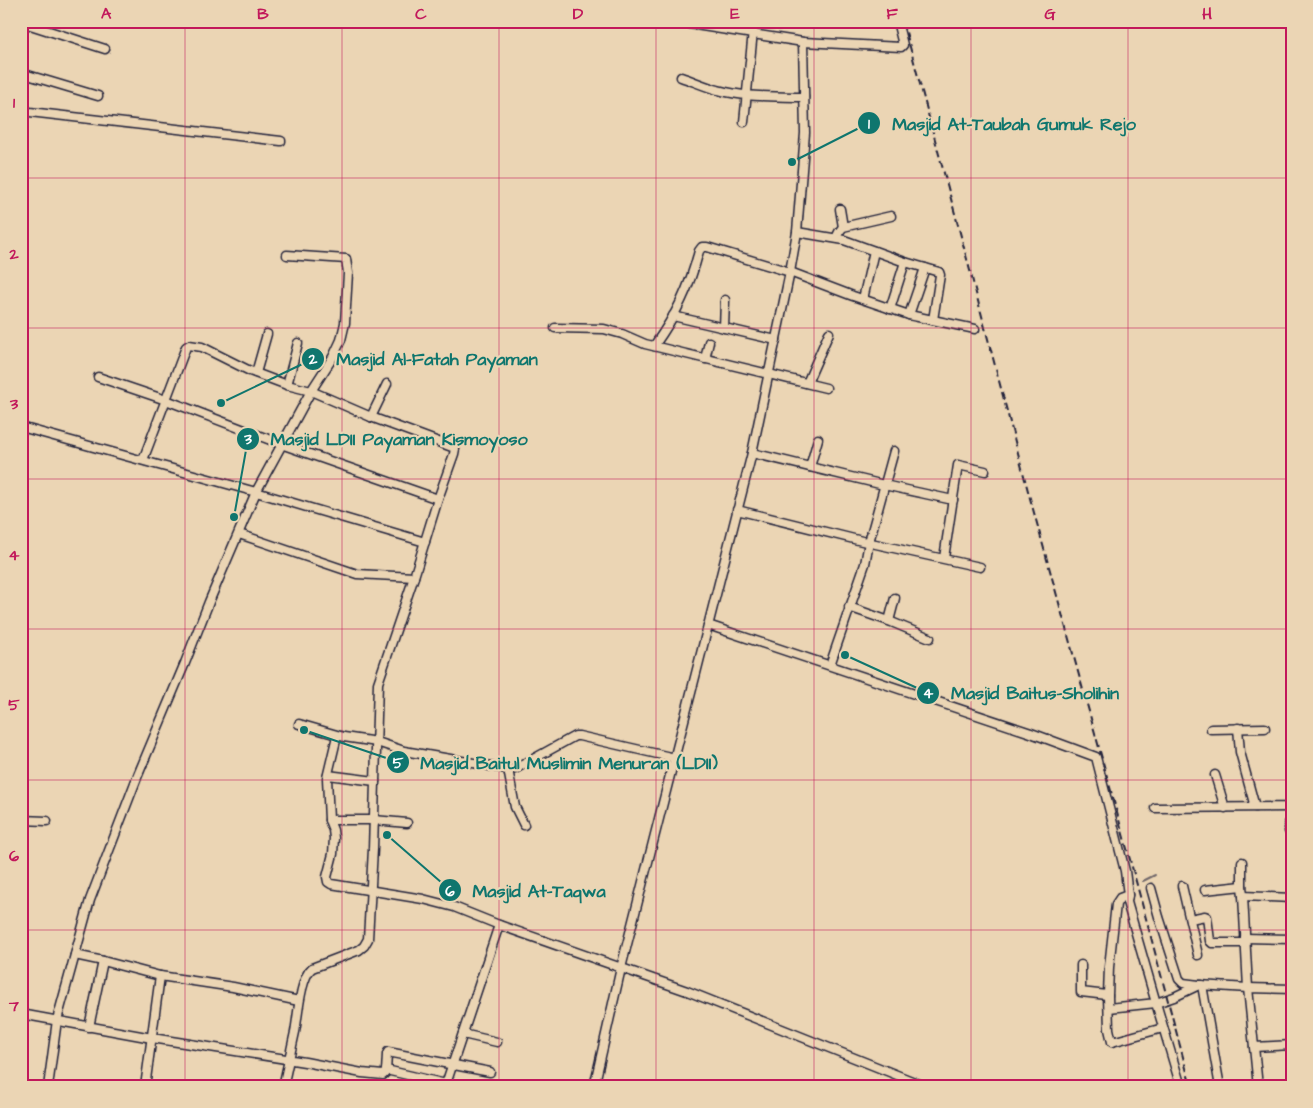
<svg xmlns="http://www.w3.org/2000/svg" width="1313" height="1108" viewBox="0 0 1313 1108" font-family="'Architects Daughter',sans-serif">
  <rect width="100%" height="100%" fill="#ebd5b4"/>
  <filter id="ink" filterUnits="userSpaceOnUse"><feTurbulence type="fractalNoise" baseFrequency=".02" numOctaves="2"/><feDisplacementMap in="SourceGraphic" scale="10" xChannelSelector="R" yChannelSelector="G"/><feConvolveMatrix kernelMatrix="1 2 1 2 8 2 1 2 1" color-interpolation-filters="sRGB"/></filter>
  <g filter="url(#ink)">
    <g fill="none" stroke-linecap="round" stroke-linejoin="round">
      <!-- stream -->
      <path stroke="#70676a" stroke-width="2" d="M1143 881 1155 875"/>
      <!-- minor casing -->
      <g stroke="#22223b" stroke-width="11">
        <g id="minor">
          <path d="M688 21 689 24 803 42 901 47 903 45 897 21"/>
          <path d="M21 22 105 49"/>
          <path d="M21 73 98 96"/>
          <path d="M681 77C693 81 706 87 718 90 746 98 776 96 804 97"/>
          <path d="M21 111 281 141"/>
          <path d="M744 122 754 21"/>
          <path d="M840 209 843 227"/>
          <path d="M797 232 844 240 905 262 939 272 940 275 933 320"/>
          <path d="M836 238 839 232 843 227 891 216"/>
          <path d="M863 299 874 251"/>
          <path d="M890 309 905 262"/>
          <path d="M909 315 925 268"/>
          <path d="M673 316 776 340"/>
          <path d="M555 328 604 329 622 334 645 344 826 388"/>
          <path d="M724 328 725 300"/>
          <path d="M654 346C676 315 689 289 699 251L702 247H707L790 272 853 296 909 315 975 329"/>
          <path d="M705 359 709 342"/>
          <path d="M256 373 267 334"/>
          <path d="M98 377 166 400 281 444 438 499"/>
          <path d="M807 383 829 333"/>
          <path d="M287 385 298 343"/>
          <path d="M371 417 387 384"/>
          <path d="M21 427 256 492 425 542"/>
          <path d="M752 453 884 485 953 500"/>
          <path d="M143 460 186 347 189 345 202 347 250 371 287 385 311 391 371 417 452 447 455 449 454 454 438 499 414 577 378 683 373 849 368 939 364 946 359 950 312 968C300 978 298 1017 295 1032 291 1051 287 1069 283 1087"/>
          <path d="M810 467 818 439"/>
          <path d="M737 510 862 541 980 567"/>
          <path d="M239 534 357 574 414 577"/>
          <path d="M944 558 958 465 985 471"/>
          <path d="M849 607 889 621 930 638"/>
          <path d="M889 621 895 598"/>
          <path d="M708 625 1031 733 1096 757 1125 871 1128 895 1127 902 1156 1003 1109 1008"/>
          <path d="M830 665 865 564 869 542 894 451"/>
          <path d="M299 724 344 737 377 742 404 751 508 769 515 807 524 825"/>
          <path d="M1238 728 1240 752 1255 807"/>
          <path d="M1211 729 1265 728"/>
          <path d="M337 736 327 778 329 820 333 830 334 838 333 854 327 877 328 882 331 884 423 899 454 907 499 925 687 991 927 1087"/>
          <path d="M508 769H515L575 736H579L675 758"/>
          <path d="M328 775 375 781"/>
          <path d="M1215 775 1225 808"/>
          <path d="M1155 808 1290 807 1292 797"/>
          <path d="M21 820 47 821"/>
          <path d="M329 820H374L407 823"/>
          <path d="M1289 831 1290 807"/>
          <path d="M1242 862V886"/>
          <path d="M1182 886 1198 955"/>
          <path d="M1151 888 1159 917 1179 979 1183 983 1199 985"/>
          <path d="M1205 890 1242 886 1243 896"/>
          <path d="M1190 919 1205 916 1207 917 1210 941 1212 943H1245"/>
          <path d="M1245 938 1292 939"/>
          <path d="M75 955 103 961 160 976 233 987 299 1001"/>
          <path d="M1081 965V992L1107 995 1108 996 1109 1029 1112 1042 1163 1028"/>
          <path d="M1202 985 1220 1087"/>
          <path d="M1292 989 1248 988 1254 1047 1292 1045"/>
          <path d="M1108 995 1109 967 1116 904 1120 898 1128 895"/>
          <path d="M21 1014 152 1038 305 1062 362 1073 383 1075 386 1072 387 1054 388 1052 490 1072"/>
          <path d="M89 1027 103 961"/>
          <path d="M463 1034 497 1042"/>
          <path d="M1254 1047 1258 1087"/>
          <path d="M386 1070 446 1084"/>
          <path d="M48 1087 57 1020 90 900 138 775 185 663 209 602 256 492 311 391 333 357 341 340 345 323 348 273 346 259 287 255"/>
          <path d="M145 1087 160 976"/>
          <path d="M445 1087 499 925"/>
          <path d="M594 1087 621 968 752 453 790 272 797 232 805 133 803 42"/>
          <path d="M1181 1087 1156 1003 1174 997 1199 985 1248 988 1243 896 1292 898"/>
        </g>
      </g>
      <!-- minor -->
      <use href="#minor" stroke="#ebd5b4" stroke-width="8"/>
      <!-- rail -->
      <path stroke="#22223b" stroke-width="2" stroke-dasharray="8 4" stroke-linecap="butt" d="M903 21 958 225 1028 491 1137 885 1191 1087"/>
    </g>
  </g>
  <!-- grid -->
  <path fill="none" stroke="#c2185b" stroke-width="1" stroke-opacity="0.55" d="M185 21V1087M342 21V1087M499 21V1087M656 21V1087M814 21V1087M971 21V1087M1128 21V1087M21 178H1292M21 328H1292M21 479H1292M21 629H1292M21 780H1292M21 930H1292"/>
  <!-- callouts -->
  <path fill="none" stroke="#0f766e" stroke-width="2" d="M792 162L869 123M221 403L313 359M234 517L248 439M845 655L928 693M304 730L398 762M387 835L450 890"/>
  <g fill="#0f766e" stroke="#ebd5b4" stroke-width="2">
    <circle cx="792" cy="162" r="5"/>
    <circle cx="221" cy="403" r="5"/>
    <circle cx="234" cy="517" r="5"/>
    <circle cx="845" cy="655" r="5"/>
    <circle cx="304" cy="730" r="5"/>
    <circle cx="387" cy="835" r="5"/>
    <circle cx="869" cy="123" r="12"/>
    <circle cx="313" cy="359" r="12"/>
    <circle cx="248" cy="439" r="12"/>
    <circle cx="928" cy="693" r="12"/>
    <circle cx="398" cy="762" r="12"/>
    <circle cx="450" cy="890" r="12"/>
  </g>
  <g font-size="15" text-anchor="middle" font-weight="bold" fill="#fff">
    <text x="869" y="129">1</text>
    <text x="313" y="364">2</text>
    <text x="248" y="444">3</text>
    <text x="928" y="698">4</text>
    <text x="398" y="768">5</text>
    <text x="450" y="896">6</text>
  </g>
  <g font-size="18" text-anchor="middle" font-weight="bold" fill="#0f766e" stroke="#ebd5b4" stroke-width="4.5" stroke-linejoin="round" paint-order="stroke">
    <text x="1014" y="130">Masjid At-Taubah Gumuk Rejo</text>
    <text x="437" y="365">Masjid Al-Fatah Payaman</text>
    <text x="399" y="445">Masjid LDII Payaman Kismoyoso</text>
    <text x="1035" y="699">Masjid Baitus-Sholihin</text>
    <text x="569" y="769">Masjid Baitul Muslimin Menuran (LDII)</text>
    <text x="539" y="897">Masjid At-Taqwa</text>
  </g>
  <!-- margin -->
  <rect width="1313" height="1108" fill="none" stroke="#ebd5b4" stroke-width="55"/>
  <rect x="28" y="28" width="1258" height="1052" fill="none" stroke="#c2185b" stroke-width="2"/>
  <g font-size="16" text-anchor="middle" font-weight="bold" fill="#c2185b">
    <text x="106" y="19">A</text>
    <text x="263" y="19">B</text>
    <text x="421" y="19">C</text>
    <text x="578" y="19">D</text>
    <text x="735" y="19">E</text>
    <text x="892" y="19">F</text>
    <text x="1050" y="19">G</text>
    <text x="1207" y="19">H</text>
    <text x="14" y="108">1</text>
    <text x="14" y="259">2</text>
    <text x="14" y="409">3</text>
    <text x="14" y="560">4</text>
    <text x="14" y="710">5</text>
    <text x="14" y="861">6</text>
    <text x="14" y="1011">7</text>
  </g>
</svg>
